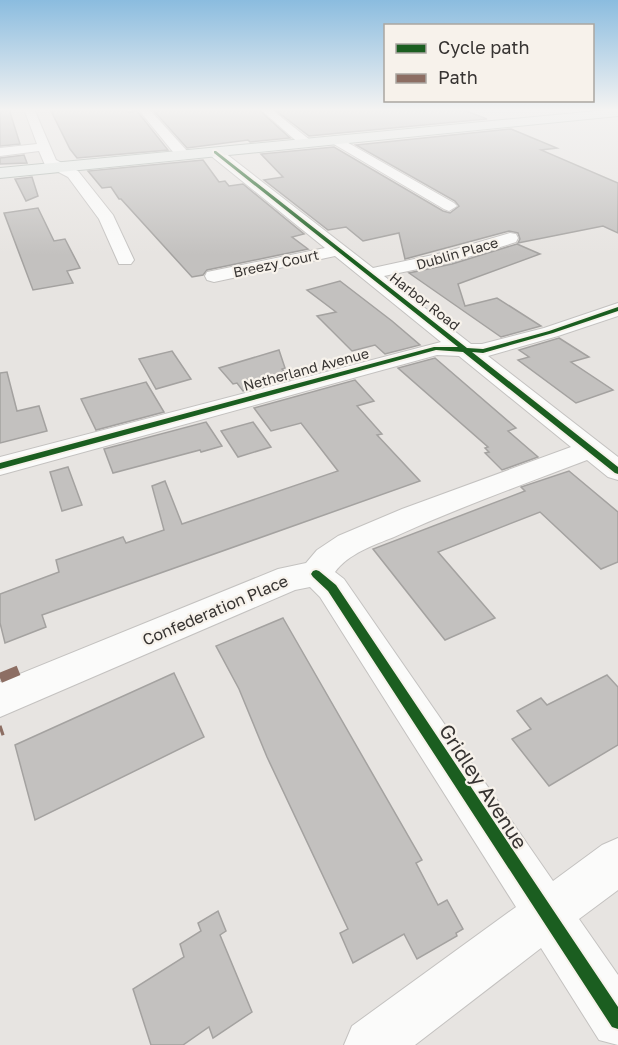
<svg xmlns="http://www.w3.org/2000/svg" width="618" height="1045" viewBox="0 0 618 1045" font-family="'Golos Text',sans-serif">
  <rect width="100%" height="100%" fill="#e7e4e1"/>
  <!-- building -->
  <g fill="#c3c1bf" stroke="#a4a2a0" stroke-width="1.5">
    <path d="M0 109H9L20 144 0 146Z"/>
    <path d="M50 109H126L128 112 137 111 168 150 77 158 70 149Z"/>
    <path d="M166 109H258L290 138 250 142 248 140 187 148 153 110Z"/>
    <path d="M274 109H461L487 119 309 136Z"/>
    <path d="M511 129 557 148 541 150 618 183V233L603 226 518 243 520 239 518 233 509 231 405 259 399 233 363 241 346 227 328 230 264 180 283 177 261 154 334 147 443 211 450 213 459 206 455 201 356 145Z"/>
    <path d="M24 155 27 163 0 164V158Z"/>
    <path d="M203 160 219 182 225 181 229 186 243 184 304 234 292 237 308 249 207 270 203 275 192 277 121 199H119L111 187 102 188 88 171Z"/>
    <path d="M32 177 38 196 26 201 15 179Z"/>
    <path d="M38 208 54 241 65 239 80 268 67 271 73 283 33 290 4 213Z"/>
    <path d="M517 244 540 254 458 284 465 306 497 298 541 326 501 337 409 273 452 264Z"/>
    <path d="M340 281 392 321 420 345 385 354 375 345 352 351 317 316 336 312 307 290Z"/>
    <path d="M559 338 589 357 571 362 613 390 576 403 518 360 529 357 519 350Z"/>
    <path d="M279 350 285 368 282 369 291 379 243 391 237 383 233 384 219 368Z"/>
    <path d="M172 351 191 379 156 389 139 359Z"/>
    <path d="M435 358 516 428 508 431 538 457 502 470 485 453 489 452 485 448 488 447 398 368Z"/>
    <path d="M7 372 17 411 39 406 47 431 0 443V373Z"/>
    <path d="M355 380 374 401 357 406 382 434 377 435 420 481 42 615 46 627 5 643 0 623V594L59 572 56 560 123 537 126 543 164 530 152 486 165 481 182 524 338 471 301 423 271 431 254 408Z"/>
    <path d="M146 382 164 412 96 430 81 399Z"/>
    <path d="M206 422 222 446 201 452 200 450 113 473 104 449Z"/>
    <path d="M253 422 271 447 238 457 221 431Z"/>
    <path d="M68 467 82 505 62 511 50 472Z"/>
    <path d="M569 471 618 512V562L601 569 540 512 438 552 495 618 445 640 373 549 525 491 521 487Z"/>
    <path d="M283 618 422 860 416 863 438 905 447 900 463 929 456 933 457 936 417 959 404 934 353 963 340 933 348 929 267 757 239 689 216 646Z"/>
    <path d="M174 673 204 737 35 820 15 745Z"/>
    <path d="M607 675 618 687V745L549 786 512 739 531 729 517 711 541 698 547 705Z"/>
    <path d="M218 911 226 931 220 935 252 1012 213 1038 209 1027 183 1045H151L133 989 184 957 180 944 201 931 198 923Z"/>
  </g>
  <g fill="none" stroke-linecap="round" stroke-linejoin="round">
    <!-- minor casing -->
    <g stroke="#c4c2c0" stroke-width="2">
      <g id="minor">
        <path d="M24 109H34L56 160 78 171 113 215 134 260 131 264H119L99 219 68 177 45 165 39 151 0 156V148L37 144Z"/>
        <path d="M138 109H149L188 152 189 155 188 158H178Z"/>
        <path d="M260 109H271L310 140 312 143 310 146H302Z"/>
        <path d="M336 136 454 203 457 206 449 211 444 209 332 143V137Z"/>
        <path d="M215 148 220 149 373 268 442 253 510 233 516 234 518 238 516 242 452 262 384 276 471 344H482L544 328 618 303V316L558 336 488 356 618 457V480L608 477 587 460C522 485 457 508 394 537 374 545 348 554 335 572L344 579 553 881 602 845 618 838V890L579 919 618 975V1045L599 1040 541 948 415 1045H344L352 1026 516 907 320 597 310 587 295 590 0 717V682L278 569 306 563 317 550 338 536 402 509 571 447 459 356 437 355 0 475V457L441 342 335 256 214 282 207 280 205 276 207 272 325 248 210 155 209 152Z"/>
      </g>
    </g>
    <!-- major casing -->
    <g stroke="#aab2ac" stroke-width="2">
      <path id="major" d="M618 109V116L0 178V168Z"/>
    </g>
    <!-- minor -->
    <use href="#minor" fill="#fbfbfa" fill-rule="evenodd"/>
    <!-- major -->
    <use href="#major" fill="#e8ece9" fill-rule="evenodd"/>
    <!-- quiet -->
    <g stroke="#8d6e63" stroke-width="10" stroke-dasharray="20 10" stroke-linecap="butt">
      <path d="M0 678 22 669"/>
      <path d="M0 731 3 730"/>
    </g>
    <!-- cycleway casing -->
    <g stroke="#f7f2eb" stroke-width="4">
      <g id="cycleway">
        <path d="M214 151H216L467 348 483 349 549 331 618 307V311L553 333 483 353 472 352 618 467V474L615 473 463 352 436 350 0 469V463L434 347H458L214 153Z"/>
        <path d="M316 570 319 571 336 585 618 1007V1029L612 1027 328 591 313 577 311 574 313 571Z"/>
      </g>
    </g>
    <!-- cycleway -->
    <use href="#cycleway" fill="#1b5e20" fill-rule="evenodd"/>
  </g>
  <!-- sky -->
  <linearGradient id="sky" x2="0" y2="1"><stop stop-color="#8bbcdf"/><stop offset="0.43" stop-color="#f4f3f2"/><stop offset="1" stop-color="#f4f3f2" stop-opacity="0"/></linearGradient>
  <rect width="618" height="255" fill="url(#sky)"/>
  <g text-anchor="middle" dominant-baseline="central" stroke-width="4.5" stroke-linejoin="round" paint-order="stroke">
    <!-- far-street labels -->
    <g font-size="14" fill="#373432" stroke="#f7f2eb">
      <text transform="translate(457 253) rotate(-16)">Dublin Place</text>
      <text transform="translate(276 263) rotate(-12)">Breezy Court</text>
      <text transform="translate(425 301) rotate(38)">Harbor Road</text>
      <text transform="translate(306 369) rotate(-15)">Netherland Avenue</text>
    </g>
    <!-- street labels -->
    <g font-size="16" fill="#373432" stroke="#f7f2eb">
      <text transform="translate(215 610) rotate(-23)">Confederation Place</text>
    </g>
    <!-- near-street labels -->
    <g font-size="20" fill="#373432" stroke="#f7f2eb">
      <text transform="translate(484 786) rotate(57)">Gridley Avenue</text>
    </g>
  </g>
  <!-- legend -->
  <rect x="384" y="24" width="210" height="78" fill="#f7f2eb" stroke="#aaa6a1" stroke-width="1.5"/>
  <rect x="396" y="44" width="30" height="9" fill="#1b5e20" stroke="#aaa6a1" stroke-width="1.5"/>
  <text x="438" y="54" font-size="18" fill="#373432">Cycle path</text>
  <rect x="396" y="74" width="30" height="9" fill="#8d6e63" stroke="#aaa6a1" stroke-width="1.5"/>
  <text x="438" y="84" font-size="18" fill="#373432">Path</text>
</svg>
